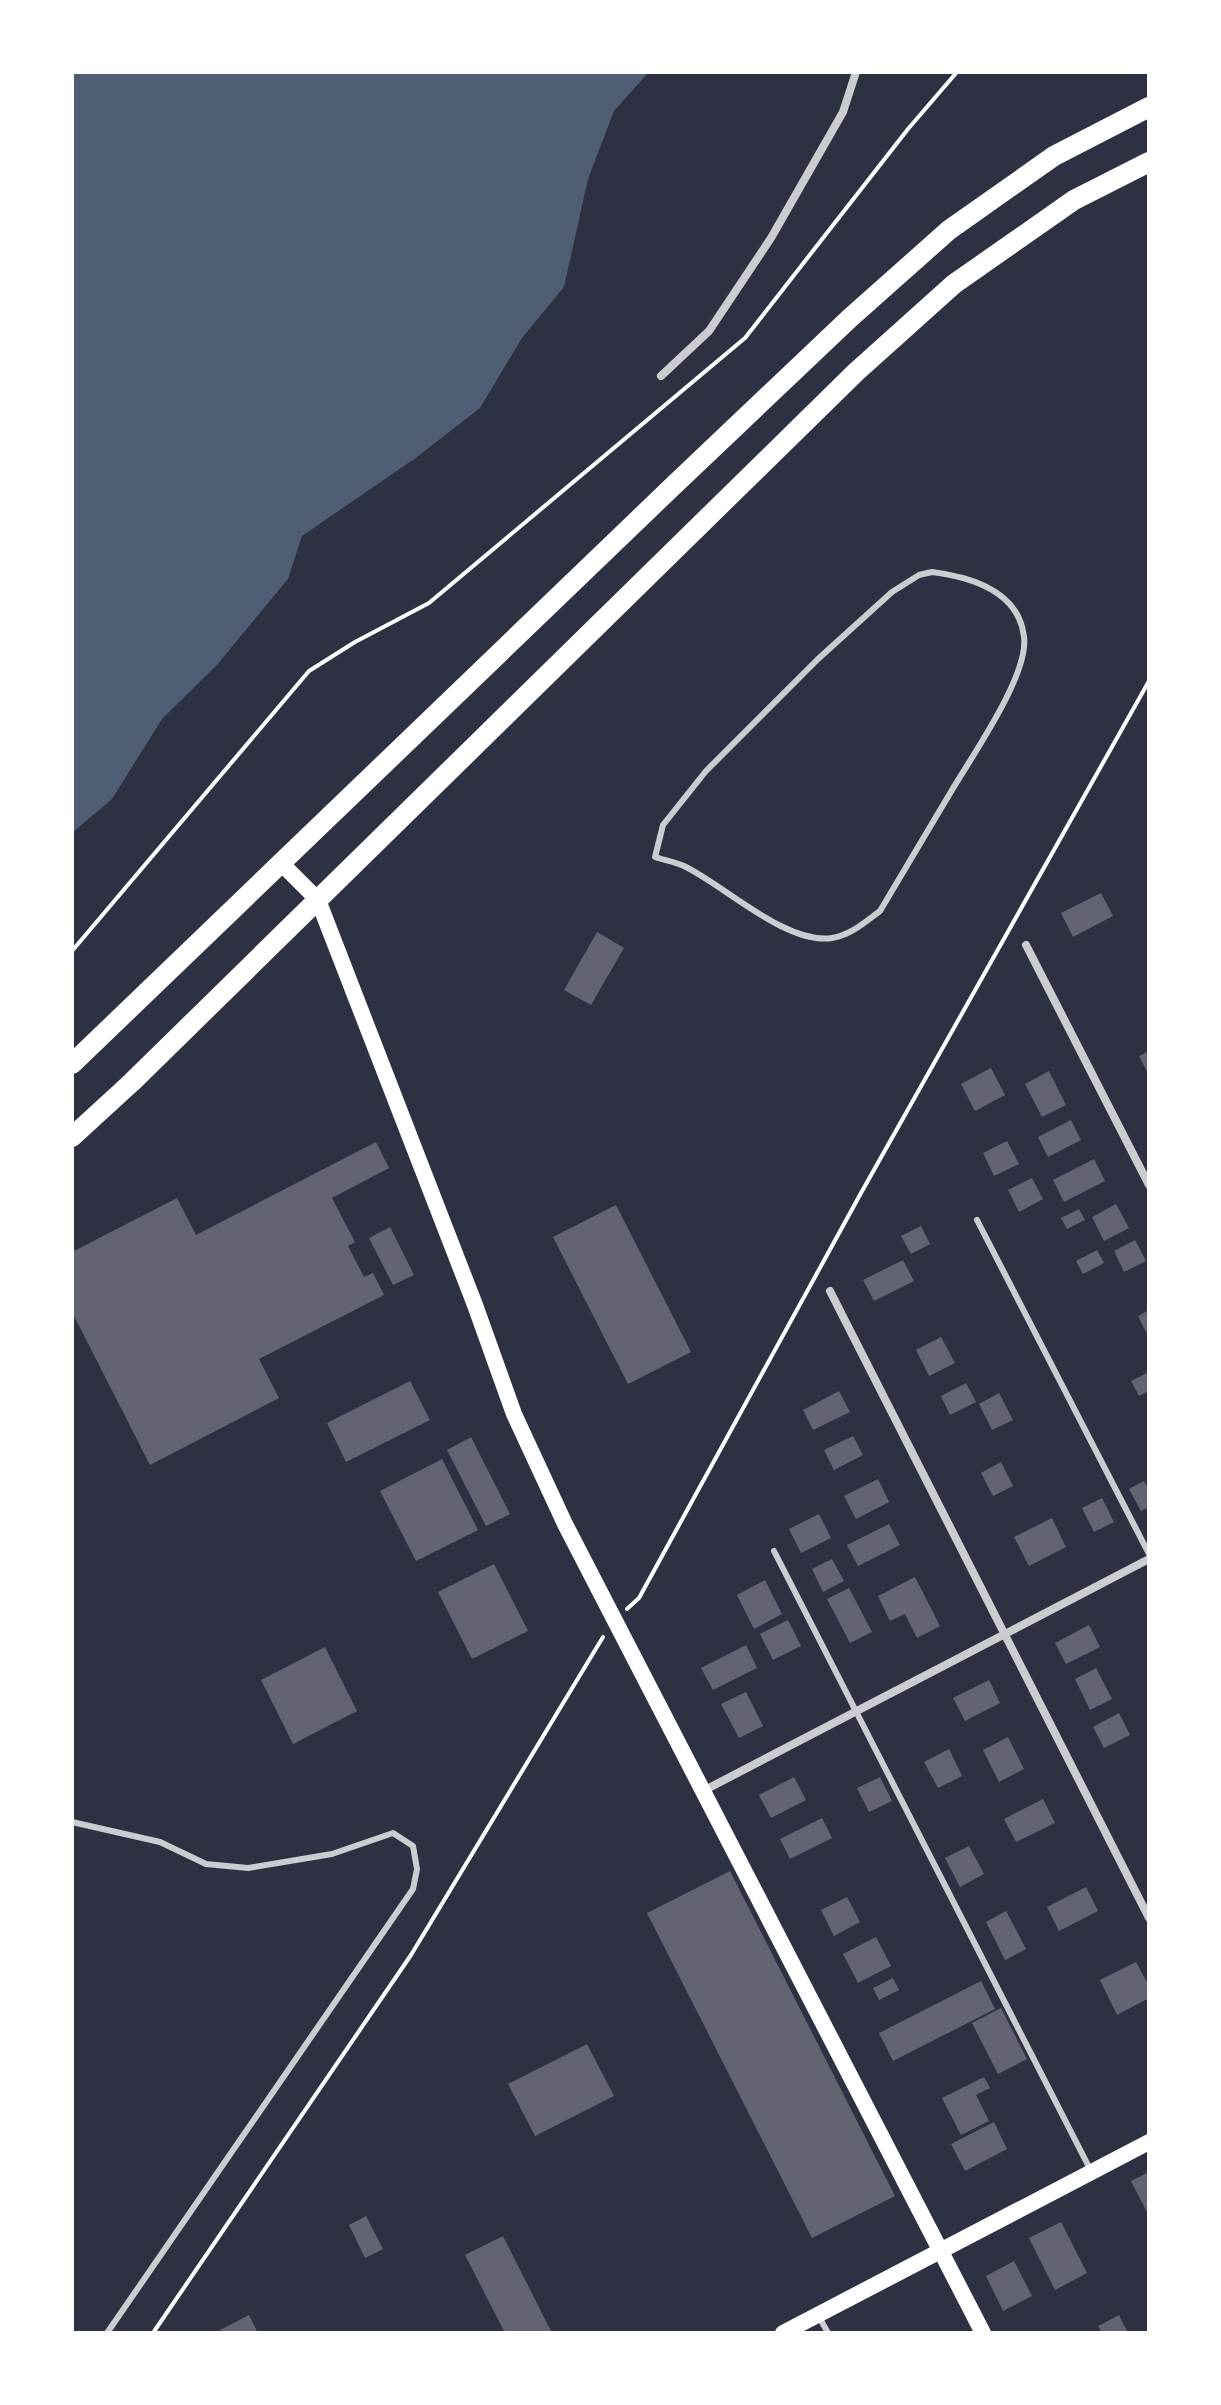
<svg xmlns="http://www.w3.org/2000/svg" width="1221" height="2405" viewBox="0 0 1221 2405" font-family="'Roboto Condensed',sans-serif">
  <rect width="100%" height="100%" fill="#2d3142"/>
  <!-- water -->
  <path fill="#4f5d75" d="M72 72H649L614 111 588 179 564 287 522 338 480 408 417 457 302 536 288 579 216 666 162 719 112 799 72 833Z"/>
  <!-- building -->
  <g fill="#626471">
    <path d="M1101 893 1113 916 1073 937 1061 913Z"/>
    <path d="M597 932 624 948 591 1005 564 990Z"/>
    <path d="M1149 1051V1075L1139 1056Z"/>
    <path d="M991 1068 1005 1095 975 1111 961 1084Z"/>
    <path d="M1049 1071 1066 1105 1042 1117 1025 1084Z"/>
    <path d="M1071 1120 1081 1140 1048 1157 1038 1137Z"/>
    <path d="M1007 1141 1019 1164 994 1176 983 1153Z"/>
    <path d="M376 1142 389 1168 332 1198 355 1242 348 1246 364 1277 373 1273 384 1295 259 1359 279 1398 150 1465 72 1312V1252L177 1198 196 1235Z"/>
    <path d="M1094 1159 1105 1181 1064 1202 1053 1180Z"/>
    <path d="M1032 1178 1043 1199 1019 1212 1008 1190Z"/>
    <path d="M1116 1204 1129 1228 1104 1241 1092 1217Z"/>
    <path d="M616 1205 691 1352 628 1384 553 1237Z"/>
    <path d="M1079 1209 1085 1220 1067 1229 1061 1218Z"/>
    <path d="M921 1226 930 1244 911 1254 901 1236Z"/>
    <path d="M390 1227 414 1275 393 1285 369 1238Z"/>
    <path d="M1135 1240 1146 1261 1124 1272 1114 1251Z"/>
    <path d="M1097 1250 1104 1263 1083 1274 1076 1261Z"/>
    <path d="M903 1260 914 1281 874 1301 863 1280Z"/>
    <path d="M1149 1310V1338L1138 1316Z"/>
    <path d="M941 1337 955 1363 929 1376 916 1350Z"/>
    <path d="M1149 1372V1391L1139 1396 1131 1381Z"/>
    <path d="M410 1381 430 1420 346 1462 327 1423Z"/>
    <path d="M966 1383 976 1402 950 1415 941 1396Z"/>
    <path d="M839 1391 850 1412 813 1430 803 1410Z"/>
    <path d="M999 1393 1013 1420 992 1430 979 1404Z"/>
    <path d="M853 1436 863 1455 834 1470 824 1450Z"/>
    <path d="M471 1437 510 1514 486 1526 447 1450Z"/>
    <path d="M442 1459 478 1530 416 1561 380 1491Z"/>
    <path d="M1001 1462 1013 1486 993 1496 981 1473Z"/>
    <path d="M878 1479 889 1502 856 1519 844 1496Z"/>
    <path d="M1144 1481 1149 1490V1507L1141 1511 1129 1489Z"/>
    <path d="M1102 1498 1114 1522 1094 1532 1082 1508Z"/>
    <path d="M819 1514 831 1538 801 1553 789 1529Z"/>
    <path d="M1052 1518 1066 1547 1029 1566 1014 1537Z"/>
    <path d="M889 1524 900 1545 858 1566 847 1545Z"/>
    <path d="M832 1559 844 1581 823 1592 812 1569Z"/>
    <path d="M494 1564 528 1631 472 1659 438 1592Z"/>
    <path d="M915 1577 940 1626 917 1638 905 1614 890 1621 878 1596Z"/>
    <path d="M765 1580 782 1614 754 1629 737 1595Z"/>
    <path d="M849 1588 872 1632 850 1643 827 1599Z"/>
    <path d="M788 1620 801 1646 773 1660 760 1634Z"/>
    <path d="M1089 1625 1100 1647 1066 1664 1055 1643Z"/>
    <path d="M746 1645 757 1668 713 1690 701 1668Z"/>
    <path d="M325 1647 357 1711 293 1744 261 1680Z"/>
    <path d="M1096 1668 1112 1699 1090 1710 1075 1679Z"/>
    <path d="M989 1680 1000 1703 965 1721 953 1698Z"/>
    <path d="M746 1692 763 1726 739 1738 721 1704Z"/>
    <path d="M1119 1713 1130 1735 1104 1748 1093 1727Z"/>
    <path d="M1008 1737 1024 1769 999 1782 983 1750Z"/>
    <path d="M949 1749 962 1776 938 1788 924 1762Z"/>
    <path d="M794 1777 806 1800 771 1818 759 1795Z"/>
    <path d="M880 1777 892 1801 869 1812 857 1788Z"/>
    <path d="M1043 1799 1055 1823 1016 1842 1004 1819Z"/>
    <path d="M822 1818 832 1838 790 1859 780 1839Z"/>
    <path d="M969 1846 984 1874 960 1887 945 1858Z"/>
    <path d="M730 1871 895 2196 812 2238 647 1913Z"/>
    <path d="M1086 1887 1098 1911 1059 1931 1047 1907Z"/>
    <path d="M847 1897 860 1922 834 1936 821 1910Z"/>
    <path d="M1006 1911 1026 1949 1005 1960 986 1922Z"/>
    <path d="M876 1937 891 1966 858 1983 843 1954Z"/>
    <path d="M1136 1962 1149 1986V1998L1117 2015 1100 1980Z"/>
    <path d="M893 1978 899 1990 879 2000 873 1988Z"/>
    <path d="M981 1981 995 2009 893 2061 879 2033Z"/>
    <path d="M1001 2008 1027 2059 998 2074 972 2023Z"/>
    <path d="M587 2044 614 2096 535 2136 508 2084Z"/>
    <path d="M984 2077 990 2088 976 2095 989 2121 961 2135 942 2098Z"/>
    <path d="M994 2122 1007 2149 965 2171 951 2144Z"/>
    <path d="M1149 2172V2216L1131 2181Z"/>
    <path d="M366 2216 383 2249 365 2258 349 2225Z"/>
    <path d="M1061 2222 1087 2273 1055 2290 1029 2238Z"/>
    <path d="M503 2236 552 2333H505L465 2255Z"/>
    <path d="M1014 2261 1032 2296 1003 2311 986 2276Z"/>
    <path d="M249 2315 258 2333H222L220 2330Z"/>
    <path d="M1119 2315 1128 2333H1102L1098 2326Z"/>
  </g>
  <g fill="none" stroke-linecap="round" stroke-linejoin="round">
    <!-- path -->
    <g stroke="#fff" stroke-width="4">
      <path d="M72 951 309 671 355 642 429 603 745 338 908 129 957 72"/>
      <path d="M627 1609 639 1598 861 1193 1149 681"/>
      <path d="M153 2333 411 1955 603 1637"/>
    </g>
    <!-- service -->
    <g stroke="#caccd0" stroke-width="6">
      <path d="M932 572C971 577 1019 591 1024 637 1029 675 972 756 952 790 928 830 904 871 880 911 865 922 851 935 832 938 786 945 724 885 684 866 675 862 664 860 655 857L663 825 706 771 818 659 892 592 919 575Z"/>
      <path d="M977 1220 1149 1554"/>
      <path d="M774 1551 1090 2169"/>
      <path d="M72 1822 160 1842 206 1864 248 1868 332 1854 393 1833 413 1846 417 1869 413 1889 107 2333"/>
      <path d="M818 2315 828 2333"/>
    </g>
    <!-- minor -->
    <g stroke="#caccd0" stroke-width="8">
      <path d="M661 376 709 331 771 238 843 112 856 72"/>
      <path d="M1026 945 1149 1185"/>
      <path d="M830 1291 1149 1918"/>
      <path d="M703 1791 1149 1559"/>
    </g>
    <!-- secondary -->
    <g stroke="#fff" stroke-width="16">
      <path d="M281 863 318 900 475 1305 514 1414 565 1524 983 2333"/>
      <path d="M783 2333 1149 2142"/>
    </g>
    <!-- trunk -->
    <g stroke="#fff" stroke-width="20">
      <path d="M72 1064 672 487 850 318 949 230 1054 156 1149 107"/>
      <path d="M72 1137 132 1082 856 372 954 284 1074 200 1149 162"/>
    </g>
  </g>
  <!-- border -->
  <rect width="1221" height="2405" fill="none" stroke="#ffffff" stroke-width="148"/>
</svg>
